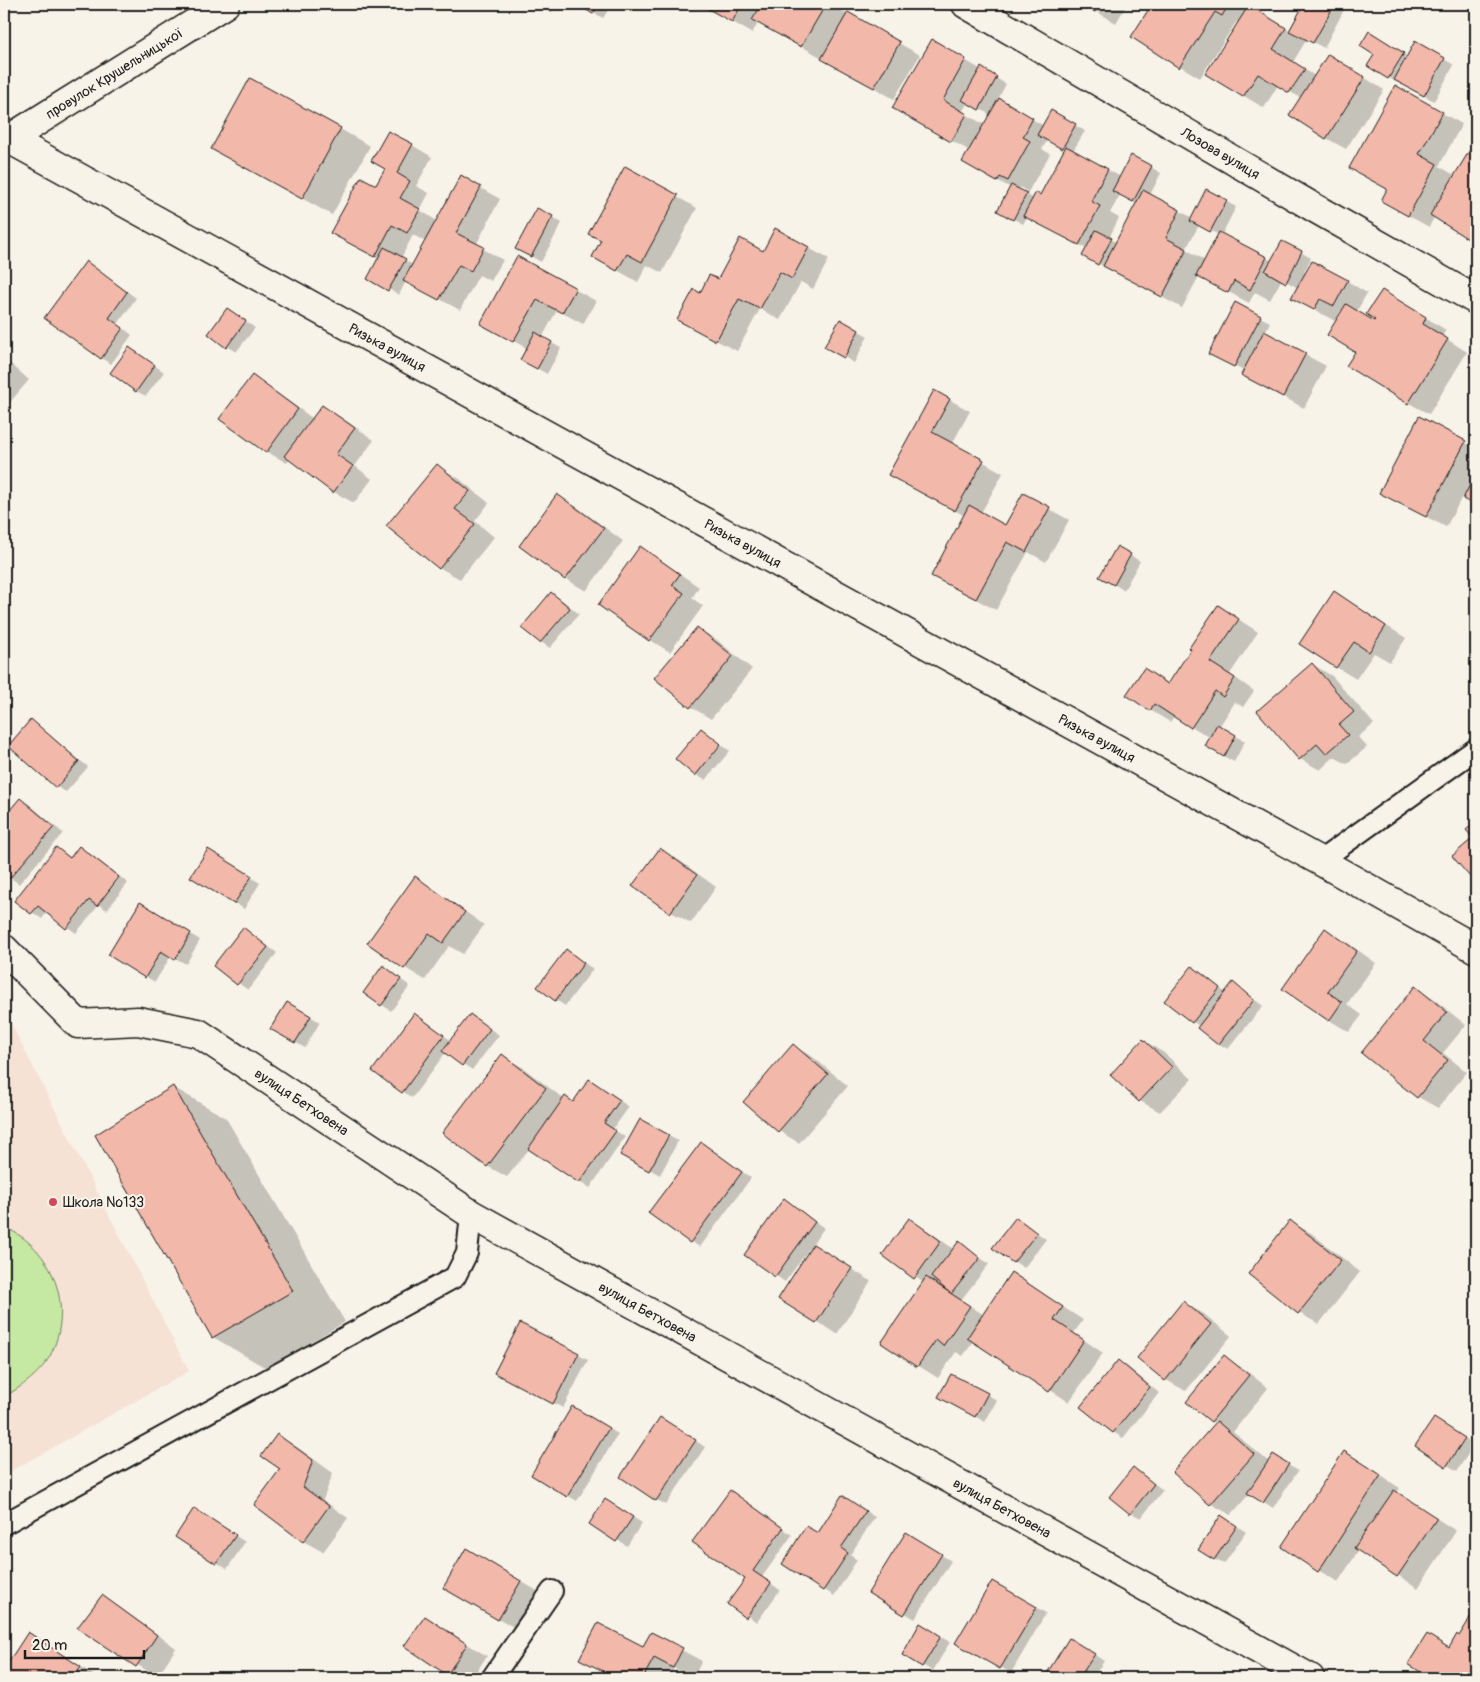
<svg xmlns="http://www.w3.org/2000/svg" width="1480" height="1682" viewBox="0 0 1480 1682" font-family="Pangolin,sans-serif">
  <rect width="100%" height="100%" fill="#f7f3e8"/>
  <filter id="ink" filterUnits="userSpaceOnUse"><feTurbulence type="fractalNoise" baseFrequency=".02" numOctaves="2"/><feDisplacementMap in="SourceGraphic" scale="10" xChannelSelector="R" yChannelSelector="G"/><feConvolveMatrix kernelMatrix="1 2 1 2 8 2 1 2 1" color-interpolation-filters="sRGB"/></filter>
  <g filter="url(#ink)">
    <!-- built -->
    <path fill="#f6e1d5" d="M4 1010 189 1371 4 1475Z"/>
    <!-- green -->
    <path fill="#c5e9a3" stroke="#708260" d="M4 1227C54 1248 75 1308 50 1356 40 1374 21 1387 4 1397Z"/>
    <!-- shadow -->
    <g fill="#0003" fill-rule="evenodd">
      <path d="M521 4H554L552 12Z"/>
      <path d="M578 4H612L603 18Z"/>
      <path d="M701 4H829L920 55 894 99 759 22 752 33Z"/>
      <path d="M1083 4H1127L1116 23Z"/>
      <path d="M1133 4H1145L1142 9Z"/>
      <path d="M1154 4H1238L1247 10 1270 18 1290 31 1305 4H1347L1324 48 1307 39 1293 62 1315 76 1348 67 1384 90 1346 149 1326 138 1301 98 1278 85 1264 108 1244 96 1239 24 1236 22 1200 78 1132 37Z"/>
      <path d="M1379 39 1408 57 1416 43 1454 65 1434 101 1399 82 1398 83 1369 66 1376 54Z"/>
      <path d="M932 41 1006 84 998 99 999 100 1044 126 1051 112 1085 131 1073 151 1121 177 1132 156 1161 173 1150 195 1193 218 1207 191 1236 207 1222 234 1272 261 1282 243 1302 253 1311 258 1304 272 1347 281 1367 293 1357 311 1375 322 1402 303 1446 330 1442 336 1467 352 1429 414 1409 403 1357 352 1343 311 1341 310 1335 321 1313 309 1298 288 1282 279 1270 300 1255 292 1249 303 1199 276 1182 308 1084 256 1087 249 1027 217 1023 224 999 211 1011 188 964 162 970 151 894 108ZM968 102 991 115 985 125 962 112ZM1048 139 1066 150 1041 197 1034 199 1019 190 1020 187 1028 192 1050 154 1042 149ZM1120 195 1137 204 1117 243 1109 238 1119 218 1110 213ZM1199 225 1219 235 1205 261 1186 249Z"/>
      <path d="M1442 113 1462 124 1439 166 1456 176 1476 143V242L1435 216 1429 227 1382 201Z"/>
      <path d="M340 129 370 146 332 215 212 149Z"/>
      <path d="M412 145 432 157 416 186 429 193 420 210 437 221 461 177 500 199 476 245 503 260 491 281 479 275 460 310 406 281 399 295 369 278 379 259 352 244 377 187ZM413 235 426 242 413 265 401 258Z"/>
      <path d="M625 168 697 208 662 273 647 265 638 282 594 257 603 240Z"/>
      <path d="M538 209 562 223 541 262 516 248Z"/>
      <path d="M775 230 829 259 813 289 801 282 780 320 760 309 737 351 698 331 700 294 764 253Z"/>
      <path d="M517 258 596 301 583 324 557 310 542 338 561 348 547 374 522 360 528 349 482 323Z"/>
      <path d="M96 269 136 298 118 324 132 335 111 364 101 358Z"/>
      <path d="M228 309 255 328 236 352 227 346Z"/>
      <path d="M1260 317 1270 322 1265 333 1326 366 1304 408 1242 375 1244 371 1219 359Z"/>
      <path d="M840 321 868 336 854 363 826 346Z"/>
      <path d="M139 354 164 372 146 396 136 391Z"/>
      <path d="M4 358 29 380 4 409Z"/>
      <path d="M252 377 272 389 312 418 322 406 342 418 374 440 355 466 372 479 354 503 334 492 290 459 287 463 267 452 221 419Z"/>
      <path d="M950 400 970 411 952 444 1003 473 981 513 1006 527 1023 494 1069 520 1046 562 1028 552 996 610 953 587 965 516 889 474Z"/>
      <path d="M1465 442 1476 449V505L1462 497 1446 527 1401 504Z"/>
      <path d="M437 466 457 477 489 503 475 521 494 537 460 579 440 568Z"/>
      <path d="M557 496 577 507 623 541 586 591 566 579Z"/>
      <path d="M640 548 660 560 699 587 692 598 703 606 670 652 650 640 600 604Z"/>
      <path d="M1117 548 1140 561 1124 590 1101 577Z"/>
      <path d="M1334 593 1406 638 1390 662 1374 653 1356 679 1336 667Z"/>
      <path d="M552 594 561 599 579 614 550 648 541 642Z"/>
      <path d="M1238 619 1258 632 1230 674 1254 691 1243 707 1235 702 1219 727 1245 741 1234 762 1206 746 1211 738 1174 716 1170 722 1150 710 1145 669 1169 684Z"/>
      <path d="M697 628 717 640 752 669 711 719 691 707 656 678Z"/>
      <path d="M1312 664 1332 676 1374 724 1358 737 1367 747 1347 764 1334 757 1320 770 1300 759Z"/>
      <path d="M31 721 40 727 88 767 66 792 57 787Z"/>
      <path d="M701 730 730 751 705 780 696 775Z"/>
      <path d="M21 799 30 805 63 833 19 884 4 873V806L10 811Z"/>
      <path d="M1476 822V882L1454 857 1475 838 1467 830Z"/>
      <path d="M80 848 89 853 128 883 107 910 99 905 76 933 47 912 42 919 16 901 57 849 71 858Z"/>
      <path d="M660 850 680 861 716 887 691 923 671 912Z"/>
      <path d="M218 856 260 883 244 909 235 903Z"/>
      <path d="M415 878 435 890 484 925 463 954 449 946 425 980 405 968Z"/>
      <path d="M140 904 200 940 186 964 171 956 155 982 109 955Z"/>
      <path d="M243 928 277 953 248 990 215 966Z"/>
      <path d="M1325 930 1345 941 1376 963 1347 1004 1362 1015 1349 1032 1329 1020 1284 989Z"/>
      <path d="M566 950 593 969 565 1006 556 1000Z"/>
      <path d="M383 967 410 986 391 1011 365 993Z"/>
      <path d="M1193 968 1226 993 1234 984 1263 1006 1228 1049 1219 1044 1200 1026 1193 1022Z"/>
      <path d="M1415 988 1435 1000 1466 1025 1443 1053 1467 1072 1438 1108 1418 1097Z"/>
      <path d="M287 1003 320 1022 305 1048 272 1029Z"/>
      <path d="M414 1015 452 1041 471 1016 499 1035 472 1070 446 1052 412 1098 373 1070Z"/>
      <path d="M1144 1041 1164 1053 1192 1079 1160 1112 1140 1101Z"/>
      <path d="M793 1046 813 1057 848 1086 799 1143 779 1131 745 1102Z"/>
      <path d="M502 1056 522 1067 564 1099 573 1102 599 1086 629 1107 613 1129 625 1137 590 1188 530 1148 507 1177 487 1166Z"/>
      <path d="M173 1087 226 1118 345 1322 266 1368 213 1337Z"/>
      <path d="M641 1121 678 1141 660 1175 622 1154Z"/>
      <path d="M711 1149 751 1178 700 1247 691 1242Z"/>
      <path d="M785 1200 824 1228 812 1245 871 1281 837 1334 780 1299 811 1250 809 1249 785 1282 745 1254Z"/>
      <path d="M1017 1219 1046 1239 1024 1268 994 1248Z"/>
      <path d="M910 1220 930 1232 955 1250 960 1243 989 1264 961 1300 984 1315 1012 1274 1083 1320 1074 1333 1103 1353 1069 1402 974 1341 963 1356 956 1352 938 1378 882 1343 924 1283 884 1255Z"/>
      <path d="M1291 1222 1311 1233 1360 1272 1319 1324 1299 1313Z"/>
      <path d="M1184 1303 1204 1314 1231 1336 1186 1391 1166 1380Z"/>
      <path d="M520 1325 588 1360 563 1408 505 1378Z"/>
      <path d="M1224 1357 1244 1369 1268 1388 1233 1432 1269 1462 1273 1456 1298 1471 1273 1508 1250 1493 1231 1515 1211 1504 1216 1424 1211 1421Z"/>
      <path d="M1118 1362 1128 1367 1159 1393 1123 1438 1113 1432Z"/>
      <path d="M951 1376 997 1400 985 1422 950 1402Z"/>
      <path d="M572 1408 618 1434 577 1501 532 1474Z"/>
      <path d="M670 1424 705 1447 666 1505 657 1500Z"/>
      <path d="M1444 1425 1474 1445 1457 1471 1417 1446Z"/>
      <path d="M277 1435 297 1447 333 1473 323 1500 348 1518 323 1552 303 1541 282 1469Z"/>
      <path d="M1345 1453 1400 1488 1397 1493 1456 1531 1418 1588 1359 1550 1338 1582 1318 1570Z"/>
      <path d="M1133 1468 1163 1490 1141 1518 1131 1513Z"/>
      <path d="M740 1497 792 1535 762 1577 780 1590 757 1622 729 1604 746 1579Z"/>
      <path d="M852 1503 875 1517 850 1555 857 1560 834 1596 783 1563 818 1534Z"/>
      <path d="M615 1506 642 1523 627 1546 590 1523Z"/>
      <path d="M204 1515 245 1542 227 1569 177 1537Z"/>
      <path d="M1231 1522 1246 1532 1224 1564 1214 1559Z"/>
      <path d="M916 1539 951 1561 915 1619 870 1592Z"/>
      <path d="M467 1550 541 1593 519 1630 444 1588Z"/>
      <path d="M992 1582 1046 1613 1011 1673 957 1643Z"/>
      <path d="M102 1597 122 1609 176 1648 157 1677 79 1628Z"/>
      <path d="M1476 1612V1678H1432L1409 1664 1450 1649 1460 1638Z"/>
      <path d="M425 1618 487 1656 472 1678H455L448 1674Z"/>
      <path d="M920 1625 950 1642 933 1671 903 1655Z"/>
      <path d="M29 1634 49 1646 98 1678H4V1671Z"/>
      <path d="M651 1634 702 1661 693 1678 674 1668 669 1678H617L601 1670 644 1648Z"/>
      <path d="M1070 1639 1104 1661 1093 1678H1045Z"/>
      <path d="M215 1675 222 1678H213Z"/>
    </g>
    <!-- building -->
    <g fill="#f2b8aa" stroke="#1c1c1c">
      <path d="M576 4H599L593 14Z"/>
      <path d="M699 4H742L732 22Z"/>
      <path d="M762 4H826L801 47 752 20Z"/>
      <path d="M1080 4H1100L1095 12Z"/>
      <path d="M1152 4H1229L1222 16 1215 12 1179 68 1131 37Z"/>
      <path d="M1304 4H1335L1313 43 1289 31Z"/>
      <path d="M1249 5 1286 28 1273 49 1305 69 1289 93 1258 74 1243 97 1205 74Z"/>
      <path d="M848 12 900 42 874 88 821 59Z"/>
      <path d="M1369 31 1404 53 1388 79 1367 66 1374 55 1360 46Z"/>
      <path d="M932 39 966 59 943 100 967 114 951 142 892 108Z"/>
      <path d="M1415 41 1445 58 1424 96 1394 80Z"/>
      <path d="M1328 54 1365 77 1326 139 1289 115Z"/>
      <path d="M981 67 997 77 979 110 962 100Z"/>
      <path d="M250 78 341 128 302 199 211 149Z"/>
      <path d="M1395 85 1443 112 1419 154 1437 164 1408 216 1381 201 1387 189 1349 168Z"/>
      <path d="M999 98 1033 118 1023 137 1030 141 1008 181 1000 177 997 182 962 162Z"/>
      <path d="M1051 110 1076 124 1062 149 1037 135Z"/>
      <path d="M388 131 413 144 397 173 410 181 400 198 420 209 407 233 392 225 375 257 330 233 361 177 376 185 385 169 371 161Z"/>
      <path d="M1476 140V244L1430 215Z"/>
      <path d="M1066 146 1108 169 1091 201 1100 206 1079 245 1023 216 1036 192 1040 195Z"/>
      <path d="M1131 155 1152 166 1133 202 1112 191Z"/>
      <path d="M625 166 678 195 642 262 627 254 617 271 592 257 601 240 588 234Z"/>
      <path d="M461 175 481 187 456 233 484 247 471 271 459 265 439 300 403 281Z"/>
      <path d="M1011 185 1027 193 1013 220 997 211Z"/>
      <path d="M1206 189 1227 200 1210 232 1190 221Z"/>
      <path d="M1143 190 1180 210 1166 238 1187 249 1162 297 1103 266Z"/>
      <path d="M537 208 553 216 531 257 515 249Z"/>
      <path d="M775 228 809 247 792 279 780 272 760 309 739 299 716 341 677 320 694 289 700 293 709 275 718 279 740 238 763 251Z"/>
      <path d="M1096 230 1112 238 1098 265 1082 256Z"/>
      <path d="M1219 232 1267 257 1250 290 1234 281 1228 293 1196 276Z"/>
      <path d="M1282 241 1302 251 1286 283 1265 271Z"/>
      <path d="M384 247 406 259 388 291 367 279Z"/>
      <path d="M517 256 576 288 562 313 537 300 513 342 480 324Z"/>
      <path d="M86 261 127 292 109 318 123 328 101 359 44 318Z"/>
      <path d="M1312 261 1348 280 1334 306 1320 299 1314 310 1291 298Z"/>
      <path d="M1382 290 1426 317 1423 324 1448 339 1408 404 1346 366 1355 352 1327 335 1346 304 1374 321 1375 320 1366 314Z"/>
      <path d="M1235 302 1261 316 1234 367 1208 354Z"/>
      <path d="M227 308 246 321 226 348 208 334Z"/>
      <path d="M840 319 859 330 844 358 824 347Z"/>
      <path d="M1264 331 1306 353 1283 397 1241 375Z"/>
      <path d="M535 332 552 342 537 369 520 360Z"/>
      <path d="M129 347 155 365 136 392 110 373Z"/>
      <path d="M252 375 298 409 266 453 219 419Z"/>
      <path d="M934 390 950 399 932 432 984 460 955 511 888 475Z"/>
      <path d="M322 405 355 428 336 454 353 466 333 493 284 456Z"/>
      <path d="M1419 416 1466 441 1426 517 1379 493Z"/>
      <path d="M437 464 470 491 455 509 475 524 439 569 386 526Z"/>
      <path d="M1476 472V506L1463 499Z"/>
      <path d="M1023 493 1050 507 1026 552 1007 542 976 599 931 576 969 505 1005 525Z"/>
      <path d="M557 494 604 528 565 580 519 546Z"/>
      <path d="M640 546 680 574 672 585 684 593 649 641 598 605Z"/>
      <path d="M1117 546 1131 554 1114 585 1099 577Z"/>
      <path d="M1334 591 1386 626 1369 652 1354 642 1336 668 1299 644Z"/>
      <path d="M551 592 570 608 540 643 521 628Z"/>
      <path d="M1218 605 1239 619 1210 662 1235 678 1223 697 1215 691 1191 728 1154 704 1150 711 1126 695 1144 668 1168 684 1191 649 1189 648Z"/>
      <path d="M697 627 733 656 690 708 654 678Z"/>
      <path d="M1312 663 1354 712 1339 725 1348 735 1326 754 1317 744 1299 760 1257 711Z"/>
      <path d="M31 719 79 761 56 788 8 746Z"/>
      <path d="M1217 724 1236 735 1224 757 1205 746Z"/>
      <path d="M701 728 721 744 695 776 675 759Z"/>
      <path d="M20 798 54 827 9 879 4 875V807L9 811Z"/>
      <path d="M1476 821V884L1452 856 1473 838 1466 830Z"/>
      <path d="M79 846 119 877 97 906 89 900 66 929 38 906 31 914 14 901 56 847 70 858Z"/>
      <path d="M660 848 697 875 670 913 632 886Z"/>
      <path d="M208 849 252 876 234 904 190 877Z"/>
      <path d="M415 876 465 912 443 943 429 933 404 969 367 943Z"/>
      <path d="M140 902 191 933 175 960 161 951 145 978 108 955Z"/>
      <path d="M243 927 268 947 237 985 213 966Z"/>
      <path d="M1325 928 1357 951 1328 992 1342 1002 1329 1021 1282 989Z"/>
      <path d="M566 949 584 963 555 1001 537 987Z"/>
      <path d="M383 965 401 979 381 1006 363 993Z"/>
      <path d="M1192 966 1220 988 1192 1023 1164 1001Z"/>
      <path d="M1233 982 1254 1000 1218 1045 1197 1028Z"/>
      <path d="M1415 986 1447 1012 1424 1041 1448 1060 1417 1098 1361 1053Z"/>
      <path d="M287 1002 311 1016 295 1043 270 1029Z"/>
      <path d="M414 1013 444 1035 402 1093 372 1071Z"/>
      <path d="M470 1014 490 1029 462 1066 442 1051Z"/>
      <path d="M1143 1039 1172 1067 1139 1102 1110 1075Z"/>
      <path d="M793 1044 828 1074 778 1132 743 1102Z"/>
      <path d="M502 1054 546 1088 487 1167 442 1133Z"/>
      <path d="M589 1079 620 1100 604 1123 616 1131 579 1183 528 1149 565 1096 573 1102Z"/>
      <path d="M173 1086 293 1291 212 1338 95 1135Z"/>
      <path d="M640 1119 669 1135 649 1171 620 1155Z"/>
      <path d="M701 1142 742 1172 690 1243 648 1213Z"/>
      <path d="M784 1198 815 1222 775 1277 744 1255Z"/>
      <path d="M1016 1217 1037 1233 1013 1263 992 1248Z"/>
      <path d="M909 1218 941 1241 914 1279 882 1255Z"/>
      <path d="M1290 1220 1341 1260 1298 1314 1248 1274Z"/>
      <path d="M959 1241 980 1258 951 1294 931 1277Z"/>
      <path d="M813 1244 852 1268 816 1323 778 1299Z"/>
      <path d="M1011 1272 1063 1307 1054 1320 1084 1340 1049 1392 967 1338Z"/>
      <path d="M926 1277 970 1306 943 1346 936 1340 917 1367 881 1343Z"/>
      <path d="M1183 1301 1211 1324 1165 1381 1137 1358Z"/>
      <path d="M520 1323 579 1353 553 1404 494 1373Z"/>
      <path d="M1224 1355 1249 1375 1211 1422 1186 1402Z"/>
      <path d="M1118 1360 1150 1387 1113 1433 1080 1407Z"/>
      <path d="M951 1374 988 1393 975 1417 938 1397Z"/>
      <path d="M572 1406 609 1428 567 1497 531 1475Z"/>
      <path d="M660 1417 696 1440 656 1501 620 1477Z"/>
      <path d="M1434 1418 1465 1438 1446 1467 1415 1446Z"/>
      <path d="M1217 1421 1254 1454 1210 1505 1172 1472Z"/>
      <path d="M277 1434 313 1460 303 1487 329 1506 303 1542 254 1505 280 1469 261 1456Z"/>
      <path d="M1344 1451 1381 1475 1318 1572 1281 1547Z"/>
      <path d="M1273 1454 1289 1464 1263 1503 1247 1493Z"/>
      <path d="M1133 1467 1154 1484 1130 1514 1109 1497Z"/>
      <path d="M730 1490 783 1528 753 1571 771 1583 746 1618 727 1604 745 1579 692 1542Z"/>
      <path d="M1394 1490 1437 1518 1397 1577 1354 1548Z"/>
      <path d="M842 1495 866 1511 841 1548 848 1553 823 1591 782 1564 806 1526 818 1533Z"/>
      <path d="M605 1499 633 1517 616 1542 589 1524Z"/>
      <path d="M194 1508 236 1535 216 1564 175 1537Z"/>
      <path d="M1221 1515 1237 1526 1214 1560 1198 1550Z"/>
      <path d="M906 1532 942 1554 904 1615 868 1593Z"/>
      <path d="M466 1548 521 1581 498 1620 443 1588Z"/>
      <path d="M992 1581 1037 1607 1000 1669 955 1643Z"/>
      <path d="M102 1595 157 1635 136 1667 77 1628Z"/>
      <path d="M1476 1609V1662L1466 1678H1430L1408 1664 1427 1634 1449 1648 1457 1634 1459 1636Z"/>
      <path d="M425 1616 467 1644 447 1675 404 1646Z"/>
      <path d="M598 1623 643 1646 651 1632 683 1648 673 1668 654 1658 643 1678H617L579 1659Z"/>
      <path d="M920 1623 941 1636 922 1667 902 1655Z"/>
      <path d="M28 1632 81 1667 73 1678H4V1669Z"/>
      <path d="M1069 1638 1095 1654 1079 1678H1044Z"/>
    </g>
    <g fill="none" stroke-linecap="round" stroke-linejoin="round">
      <!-- lane casing -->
      <g stroke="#1c1c1c" stroke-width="24">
        <g id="lane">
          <path d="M1320 861 1476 749"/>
          <path d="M4 1524 455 1277 467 1253 471 1214"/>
          <path d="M492 1678 552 1591"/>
        </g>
      </g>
      <!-- street casing -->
      <g stroke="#1c1c1c" stroke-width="31">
        <g id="street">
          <path id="s1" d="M966 4 1318 210 1476 300"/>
          <path id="s2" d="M9 139 1320 861 1476 949"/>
          <path id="s3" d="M4 142 225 4"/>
          <path id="s4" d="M4 949 78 1024 138 1021 198 1033 471 1214 1310 1678"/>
        </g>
      </g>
      <!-- lane -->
      <use href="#lane" stroke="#f7f3e8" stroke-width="20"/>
      <!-- street -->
      <use href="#street" stroke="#f7f3e8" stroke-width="28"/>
    </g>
  </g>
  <!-- markers -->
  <circle fill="#d1495b" stroke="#f7f3e8" stroke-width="2" cx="53" cy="1202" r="5"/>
  <g text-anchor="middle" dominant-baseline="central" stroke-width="4" stroke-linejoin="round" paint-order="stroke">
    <!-- street labels -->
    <g font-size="14" fill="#1c1c1c" stroke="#f7f3e8">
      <text stroke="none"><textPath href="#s3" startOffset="130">провулок Крушельницької</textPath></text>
      <text stroke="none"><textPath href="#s1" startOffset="295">Лозова вулиця</textPath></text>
      <text stroke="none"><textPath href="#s2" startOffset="432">Ризька вулиця</textPath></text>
      <text stroke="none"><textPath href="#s2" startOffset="838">Ризька вулиця</textPath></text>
      <text stroke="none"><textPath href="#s2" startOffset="1242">Ризька вулиця</textPath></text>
      <text stroke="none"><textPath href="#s4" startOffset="351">вулиця Бетховена</textPath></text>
      <text stroke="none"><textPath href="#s4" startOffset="756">вулиця Бетховена</textPath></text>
      <text stroke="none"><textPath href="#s4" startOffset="1161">вулиця Бетховена</textPath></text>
    </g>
    <!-- poi labels -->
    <g font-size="14" fill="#1c1c1c" stroke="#f7f3e8" text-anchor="start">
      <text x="63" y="1202">Школа №133</text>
    </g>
  </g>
  <!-- margin -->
  <rect width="1480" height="1682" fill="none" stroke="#f7f3e8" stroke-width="20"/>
  <rect x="10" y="10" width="1460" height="1662" fill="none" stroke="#1c1c1c" stroke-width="2" filter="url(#ink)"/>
  <!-- scale -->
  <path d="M25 1650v8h119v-8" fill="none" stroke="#1c1c1c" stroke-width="2.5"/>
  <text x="32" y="1650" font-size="15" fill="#1c1c1c" stroke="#f7f3e8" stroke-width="4" paint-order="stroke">20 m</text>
</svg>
